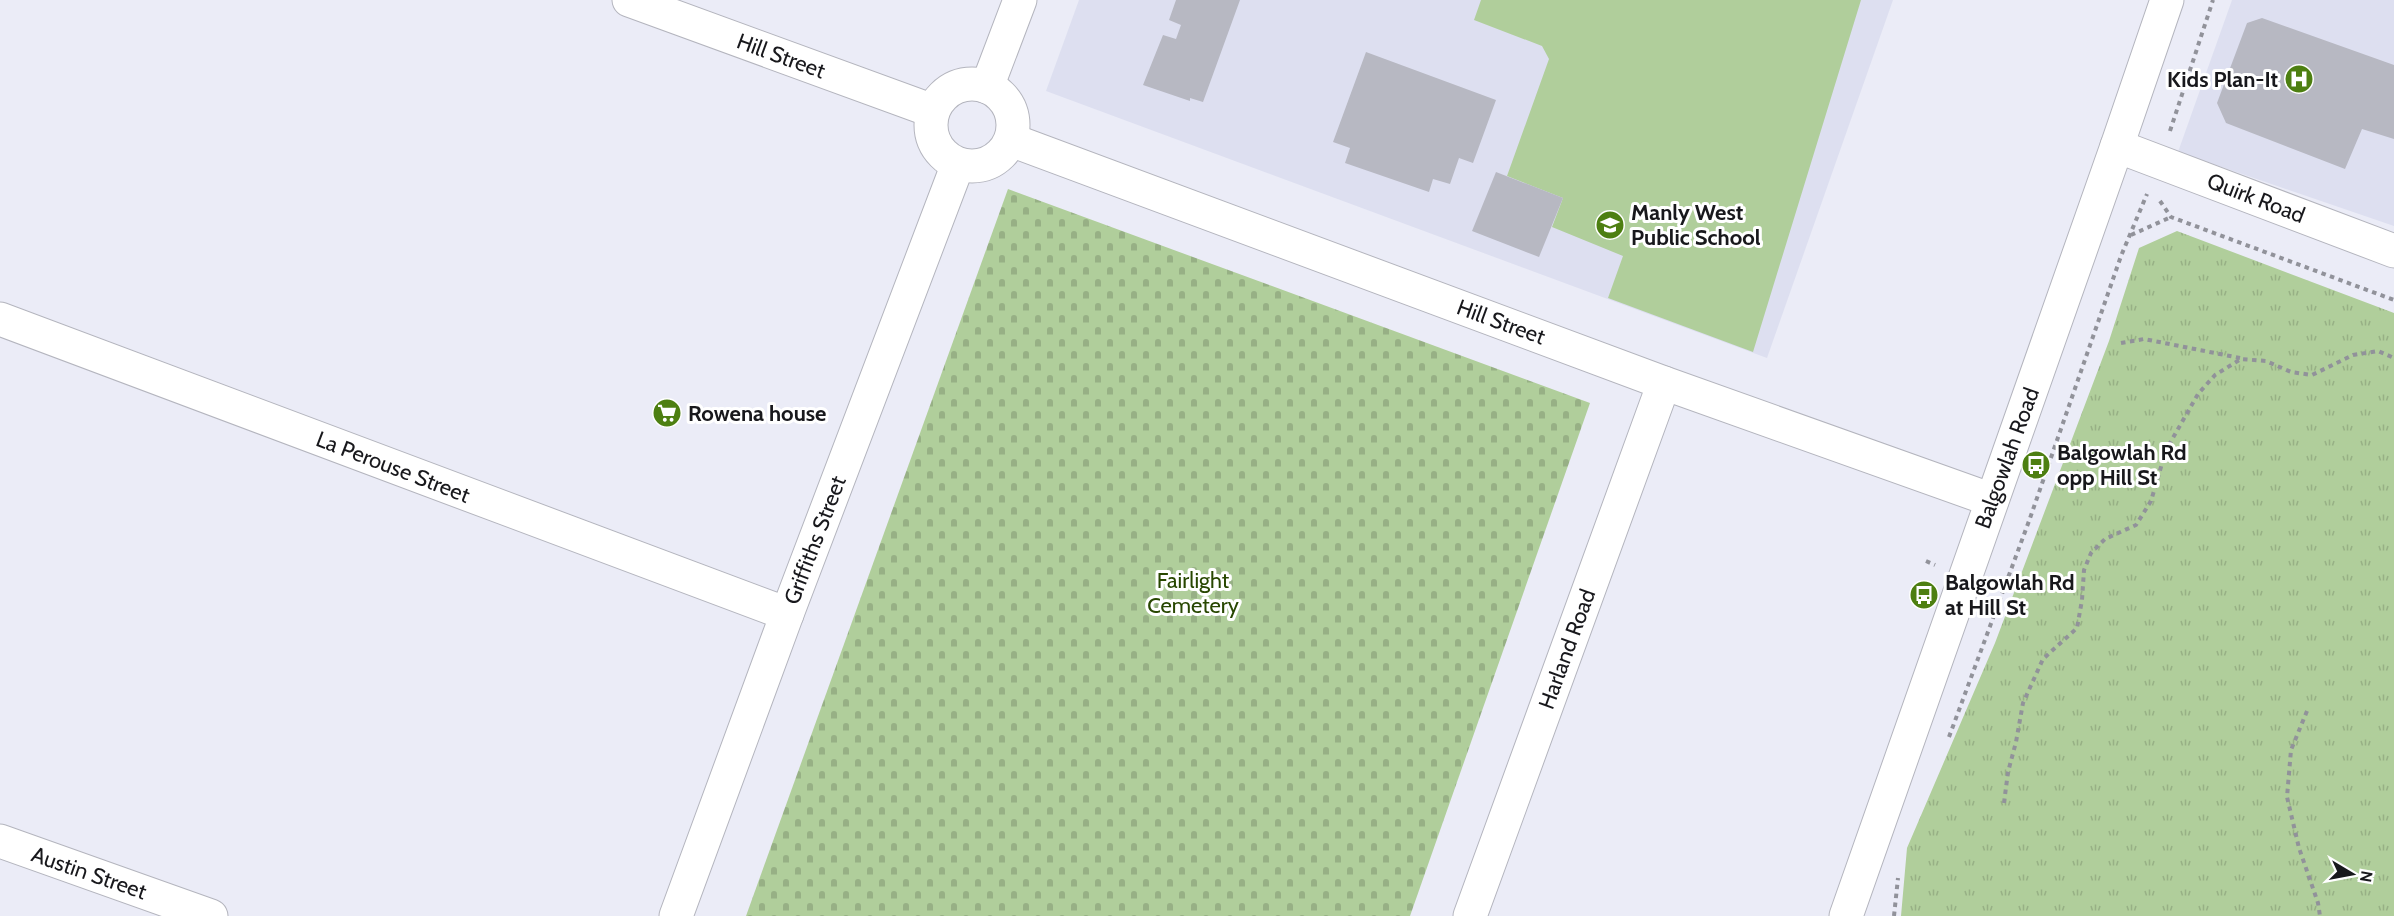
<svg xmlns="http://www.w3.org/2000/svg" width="2394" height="916" viewBox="0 0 2394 916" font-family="Cabin,sans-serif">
  <defs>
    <pattern id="grass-tufts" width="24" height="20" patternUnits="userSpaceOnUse" patternTransform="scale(1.5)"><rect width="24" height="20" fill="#b0ce9b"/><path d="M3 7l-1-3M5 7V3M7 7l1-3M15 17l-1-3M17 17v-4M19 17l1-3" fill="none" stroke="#97b085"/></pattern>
    <pattern id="cemetery-stones" width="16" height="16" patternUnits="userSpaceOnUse" patternTransform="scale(1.5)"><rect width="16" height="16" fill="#b0ce9b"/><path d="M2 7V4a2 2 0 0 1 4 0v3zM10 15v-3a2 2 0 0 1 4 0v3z" fill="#97b085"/></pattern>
  </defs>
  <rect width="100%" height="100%" fill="#ebecf7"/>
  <!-- built -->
  <g fill="#dddff0">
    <path d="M1079 0H1893L1767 358 1046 91Z"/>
    <path d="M2232 0H2394V226L2178 152Z"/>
  </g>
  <!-- grass -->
  <path fill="url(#grass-tufts)" d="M2177 231 2394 313V916H1901L1907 848 1995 643 2109 341 2139 248Z"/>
  <!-- cemetery -->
  <path fill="url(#cemetery-stones)" d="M1008 189 1590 403 1410 916H746Z"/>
  <!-- pitch -->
  <path fill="#b0ce9b" d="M1481 0H1861L1753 352 1608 298 1623 256 1552 227 1563 198 1507 176 1549 59 1542 46 1474 20Z"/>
  <!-- building -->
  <g fill="#b7b8c2">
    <path d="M1176 0H1240L1203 102 1190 98V101L1143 85 1163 35 1176 39 1181 25 1169 20Z"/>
    <path d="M2262 18 2394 65V139L2362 129 2345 169 2226 123 2217 103 2247 23Z"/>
    <path d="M1366 52 1496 100 1473 163 1459 158 1450 184 1433 179 1429 192 1345 163 1350 148 1333 142Z"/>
    <path d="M1496 172 1563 198 1539 257 1472 231Z"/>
  </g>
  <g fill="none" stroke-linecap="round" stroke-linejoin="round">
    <!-- minor casing -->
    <g stroke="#b4b5be" stroke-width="35">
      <g id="minor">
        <path d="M629 0 933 111"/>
        <circle cx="972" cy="125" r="41"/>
        <path d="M987 87 1020 0"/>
        <path d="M1011 140 1664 383 1992 500"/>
        <path d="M2117 146 2394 251"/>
        <path d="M0 319 787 614"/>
        <path d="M0 841 211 916"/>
        <path d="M676 916 787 614 958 164"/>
        <path d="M1470 916 1664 383"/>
        <path d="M1846 916 2117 146 2167 0"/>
      </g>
    </g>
    <!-- path -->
    <g stroke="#91929a" stroke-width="4" stroke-dasharray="4.5 4.5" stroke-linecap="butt">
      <path d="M2170 131 2213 0"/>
      <path d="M2160 201 2171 217 2394 300"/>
      <path d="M2131 235 2171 217"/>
      <path d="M2121 343 2144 339 2240 358"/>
      <path d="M1926 561 1935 565"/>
      <path d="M2307 711 2291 750 2287 797 2299 848 2318 903 2320 916"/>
      <path d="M1949 737 2029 521 2121 256 2147 194"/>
      <path d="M2004 803 2008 772 2016 742 2023 703 2043 659 2077 628 2082 600 2084 570 2091 553 2105 539 2136 525 2151 501 2166 450 2198 394 2215 375 2241 359 2266 361 2291 372 2312 375 2353 355 2378 351 2394 358"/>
      <path d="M1894 916 1898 878"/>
    </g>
    <!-- minor -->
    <use href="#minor" stroke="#fff" stroke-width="33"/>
  </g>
  <!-- icons -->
  <defs>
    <g id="hospital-disc" transform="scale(1.5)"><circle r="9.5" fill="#4d7f11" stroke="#fff"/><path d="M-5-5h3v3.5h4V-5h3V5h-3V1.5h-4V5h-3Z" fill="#fff"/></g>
    <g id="school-disc" transform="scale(1.5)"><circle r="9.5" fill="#4d7f11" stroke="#fff"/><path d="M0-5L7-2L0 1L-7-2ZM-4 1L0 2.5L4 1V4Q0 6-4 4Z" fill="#fff"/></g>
    <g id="supermarket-disc" transform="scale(1.5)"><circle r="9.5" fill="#4d7f11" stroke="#fff"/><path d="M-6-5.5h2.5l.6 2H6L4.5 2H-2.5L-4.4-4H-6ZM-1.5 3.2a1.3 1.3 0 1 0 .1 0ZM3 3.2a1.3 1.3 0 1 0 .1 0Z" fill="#fff"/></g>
    <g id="bus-disc" transform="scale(1.5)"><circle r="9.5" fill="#4d7f11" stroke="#fff"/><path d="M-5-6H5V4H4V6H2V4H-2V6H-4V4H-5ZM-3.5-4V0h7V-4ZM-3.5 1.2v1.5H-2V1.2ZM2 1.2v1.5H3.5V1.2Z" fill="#fff"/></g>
  </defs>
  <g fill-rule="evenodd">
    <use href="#hospital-disc" x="2299" y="79"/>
    <use href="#school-disc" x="1610" y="225"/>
    <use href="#supermarket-disc" x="667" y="413"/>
    <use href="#bus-disc" x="2036" y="465"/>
    <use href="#bus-disc" x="1924" y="595"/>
  </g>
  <g text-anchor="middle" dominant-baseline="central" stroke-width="6" stroke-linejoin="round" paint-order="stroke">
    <!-- street labels -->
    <g font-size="22" fill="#18181c" stroke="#fff">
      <text transform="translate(781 56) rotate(20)">Hill Street</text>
      <text transform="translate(2256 198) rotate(21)">Quirk Road</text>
      <text transform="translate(1501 322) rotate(20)">Hill Street</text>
      <text transform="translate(2007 458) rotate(-70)">Balgowlah Road</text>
      <text transform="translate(393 467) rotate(21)">La Perouse Street</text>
      <text transform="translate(815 540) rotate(-69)">Griffiths Street</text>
      <text transform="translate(1567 649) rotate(-70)">Harland Road</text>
      <text transform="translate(89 873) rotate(19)">Austin Street</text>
    </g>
    <!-- poi labels -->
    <g font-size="22" font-weight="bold" fill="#18181c" stroke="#fff" text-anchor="start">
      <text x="2278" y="79" text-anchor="end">Kids Plan-It</text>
      <text x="1631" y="212">Manly West<tspan x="1631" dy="25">Public School</tspan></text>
      <text x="688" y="413">Rowena house</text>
      <text x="2057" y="452">Balgowlah Rd<tspan x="2057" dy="25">opp Hill St</tspan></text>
      <text x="1945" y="582">Balgowlah Rd<tspan x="1945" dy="25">at Hill St</tspan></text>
    </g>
    <!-- park labels -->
    <g font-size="22" fill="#284701" stroke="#fff">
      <text x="1193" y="580">Fairlight<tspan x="1193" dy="25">Cemetery</tspan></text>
    </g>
  </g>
  <!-- north arrow -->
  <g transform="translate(2352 874) rotate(100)" stroke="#ffffff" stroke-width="4.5" paint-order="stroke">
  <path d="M0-4.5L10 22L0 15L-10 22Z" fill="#18181c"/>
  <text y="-9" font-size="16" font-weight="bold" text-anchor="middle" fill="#18181c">N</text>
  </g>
</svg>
